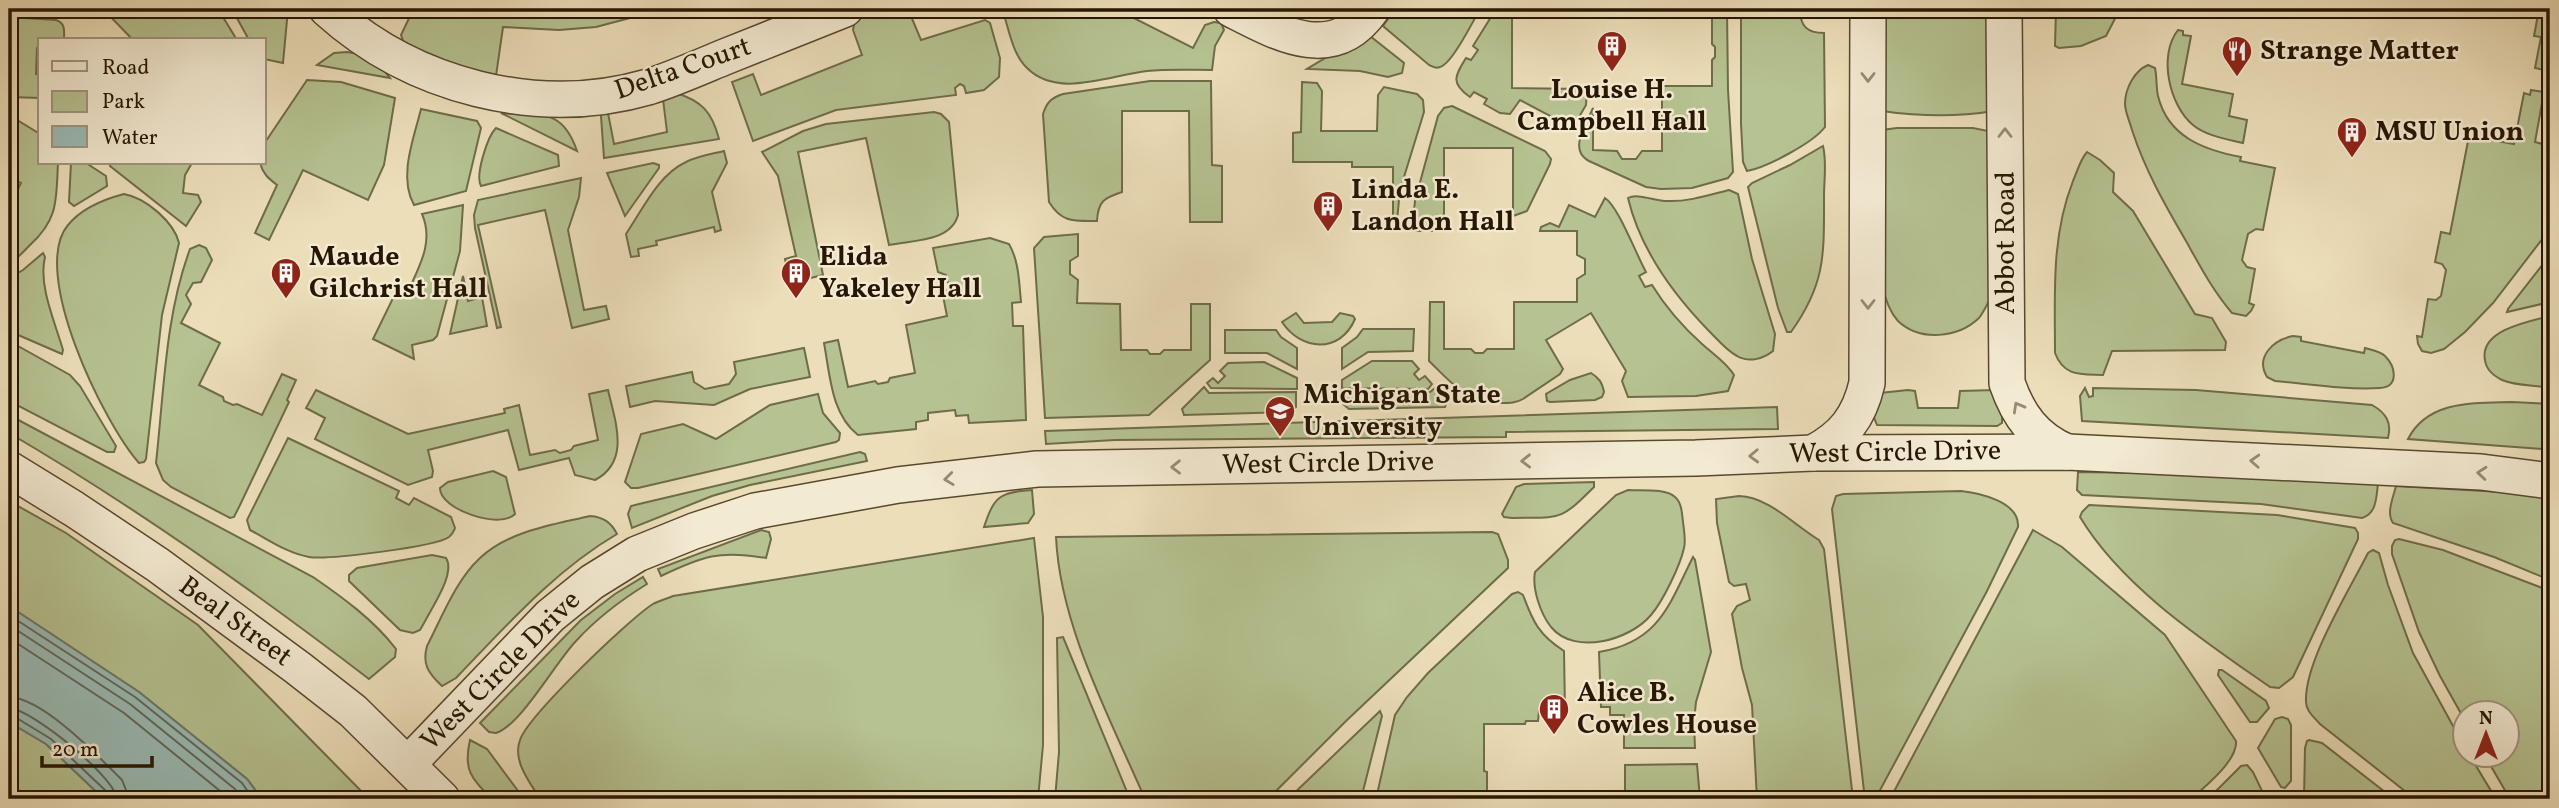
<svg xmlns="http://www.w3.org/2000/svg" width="2559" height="808" viewBox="0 0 2559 808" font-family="Vollkorn,serif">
  <rect width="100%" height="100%" fill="#ecdeb9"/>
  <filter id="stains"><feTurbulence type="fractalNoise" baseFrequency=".00286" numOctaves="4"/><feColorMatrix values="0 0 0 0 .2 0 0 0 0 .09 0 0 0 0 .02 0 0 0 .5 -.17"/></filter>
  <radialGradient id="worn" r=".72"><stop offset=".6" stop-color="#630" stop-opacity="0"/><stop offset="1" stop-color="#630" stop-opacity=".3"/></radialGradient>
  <!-- green -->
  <g fill="#b6c291" stroke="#6e6c49" stroke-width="2">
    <path d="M103 9H218L237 40H133Z"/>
    <path d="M232 9H288L283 63 264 59V40H249Z"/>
    <path d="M408 9H664L596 27 559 30 503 27 496 76 473 71 405 46 401 35 412 12Z"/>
    <path d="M883 9H908L921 40 985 20 990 23 1000 58 999 77 984 90 966 93 964 86 960 84 955 88 956 95 836 110 753 141 732 82 753 74 761 95 862 55 853 30 855 20Z"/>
    <path d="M1002 9H1116L1193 48 1205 25 1214 22 1221 23 1224 30 1215 46 1212 70C1190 70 1168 69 1147 71 1110 75 1058 99 1027 68 1012 54 1009 28 1002 9Z"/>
    <path d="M1395 9H1425L1432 13 1436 9H1480C1473 21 1452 64 1440 67 1435 69 1434 67 1429 65L1383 26Z"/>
    <path d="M1496 9H1593V17L1512 18V88L1587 89 1586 105 1575 124 1567 125 1520 100 1510 114 1500 113 1484 104 1487 99 1474 92 1470 97C1450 83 1455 76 1466 58L1471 60 1478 50 1473 46Z"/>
    <path d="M1664 9H1727L1728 90 1733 172 1728 178 1692 188 1661 189 1646 187 1589 161C1568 150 1586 125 1593 108V150L1617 151 1622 159H1636L1642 151H1662V86H1712V60L1715 57V47L1712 44V17H1664Z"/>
    <path d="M1741 9H1800C1800 26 1807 33 1824 33L1825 127C1813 143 1767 167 1747 171L1743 162 1741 124Z"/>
    <path d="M1882 9H1993V111C1958 117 1917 116 1882 111Z"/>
    <path d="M2056 9H2120L2106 36 2081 46 2059 48 2055 46Z"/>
    <path d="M2539 9H2550V71L2535 68 2541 37 2534 36Z"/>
    <path d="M9 17 56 20C66 23 64 32 64 40H40V48H37L36 74 40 75V98L9 97Z"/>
    <path d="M2178 30 2183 31V35L2191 36 2182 84 2233 94 2229 116 2247 120 2243 143C2227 139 2206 136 2193 125 2169 105 2158 55 2178 30Z"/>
    <path d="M1370 36 1404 63 1402 73 1388 77 1360 71 1307 69 1327 57 1354 48Z"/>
    <path d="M347 52C365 54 380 64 390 78L317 65 334 53Z"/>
    <path d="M2148 65 2155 68C2157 77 2156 87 2158 96 2168 137 2204 150 2241 157L2240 161 2275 168 2263 230 2256 229 2248 234 2242 260 2247 267 2255 269 2249 303 2254 305 2251 311 2246 316 2232 313C2213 291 2200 266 2186 241 2165 205 2145 170 2132 130 2130 122 2125 112 2125 104 2125 89 2134 71 2148 65Z"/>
    <path d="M307 80 341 82 395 98 384 165 368 200 303 170 269 240 255 233 277 185C268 178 263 174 260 163H264V144Z"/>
    <path d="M1150 81H1211L1212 165 1222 166V222H1190L1189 111H1122V192C1104 198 1098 201 1097 221 1074 221 1062 223 1049 202L1043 114C1047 102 1051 98 1063 94Z"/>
    <path d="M1302 82 1317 83 1322 91 1321 131H1377L1378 95 1384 87 1417 94 1423 100 1424 112 1400 190 1396 231H1393V167H1352V162H1293V133L1301 132Z"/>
    <path d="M2531 90 2544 92 2535 142 2550 146V229L2493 303 2465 332 2444 349 2431 353 2422 351 2418 344 2417 336 2422 337 2428 299 2436 300 2441 296 2446 270 2442 264 2435 262 2441 232 2450 234 2469 136 2514 144 2524 93 2530 95Z"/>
    <path d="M676 93C702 101 712 112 719 139L604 158 601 116 605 111 608 113 614 144 667 132 663 99Z"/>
    <path d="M1452 106 1545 151 1551 159 1550 164 1527 211 1513 216V148H1444V231H1412L1415 201 1438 116 1444 108Z"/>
    <path d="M421 109 477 121 481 128 466 191 414 205C398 176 414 138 421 109Z"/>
    <path d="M934 112 941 114 949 122 958 215C951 242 912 240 889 245L866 138 798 152 823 275 790 283 785 259 796 256 778 176 762 152 803 131 826 124Z"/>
    <path d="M501 113C540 116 562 107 577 151Z"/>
    <path d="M9 115 40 134V163H58C56 199 59 219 30 245 23 252 17 259 9 264V207L21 183 9 177Z"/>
    <path d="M496 128 558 155 559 166 481 186C475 176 487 137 496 128Z"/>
    <path d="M1897 128H1973L1993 132 1990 299C1987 305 1983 313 1979 318 1958 338 1920 342 1898 321 1889 311 1886 299 1882 286V130Z"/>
    <path d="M1823 146C1827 162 1824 180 1824 196 1824 254 1826 283 1791 332H1787L1778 308 1748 187 1752 183 1790 165Z"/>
    <path d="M724 151 727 163 712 192 721 230 715 232 714 227 656 241 657 245 638 249 639 256 631 257 626 234C643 209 658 175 686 162 698 156 712 154 724 151Z"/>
    <path d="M2087 152 2100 160 2114 173 2113 192 2133 211 2195 314 2212 318 2226 342 2225 350 2112 351 2103 375C2081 374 2064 377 2055 353 2055 294 2051 237 2073 181 2077 172 2080 160 2087 152Z"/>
    <path d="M71 163H86L106 176 107 186 74 206 69 202Z"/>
    <path d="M110 163H192L185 175 183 193 198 195 201 202 186 226 110 166Z"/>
    <path d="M653 163 659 165V168L625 216 607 173Z"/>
    <path d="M581 178 579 197 568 230 584 310 606 306 609 319 572 328 545 210 478 225 501 327 497 328 475 228 474 215 478 200Z"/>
    <path d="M1729 190 1738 194 1752 259 1775 334 1773 351C1763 359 1749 363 1737 356 1727 351 1717 339 1709 331 1673 294 1640 249 1628 198 1637 193 1655 201 1667 201 1688 202 1709 195 1729 190Z"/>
    <path d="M124 194C146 198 174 222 179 243L162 315 146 459 144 462 139 463C104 424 29 271 68 225 81 209 105 199 124 194Z"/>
    <path d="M1605 198C1618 206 1636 254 1646 272L1639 276 1645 287 1652 285C1665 306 1683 327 1702 344 1713 354 1726 362 1734 375L1728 391 1696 396 1628 397 1622 381 1626 371 1591 313 1546 340 1563 369 1560 374 1523 399C1516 403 1510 403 1502 403 1467 404 1453 384 1429 361L1430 302H1444V349H1471L1475 353H1483L1487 349H1514V302H1577V279L1585 274V259L1577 255V231H1540L1541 227 1550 223 1559 227 1569 205 1595 217Z"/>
    <path d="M463 205 460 251 437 336 433 340 412 345 414 359 373 339 395 294 405 298C417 270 435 244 422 214Z"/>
    <path d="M1078 234V256L1070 261V274L1078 280 1077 303 1120 304 1121 350H1147L1150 354H1160L1164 350H1191V304H1210V360L1149 415 1045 418 1034 248 1044 237Z"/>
    <path d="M990 238 1009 244C1019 261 1019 282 1021 302L1012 303 1013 326H1023L1026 420 969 423 968 415 956 416 955 410 928 413V420L916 422V429L858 435C831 414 830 375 824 343L838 340 848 387 875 381 878 384 888 382 890 378 915 373 906 325 947 316 943 296 949 287 946 275 938 272 933 248Z"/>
    <path d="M199 245 206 248 212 260 201 282 193 283 186 295 191 304 181 323 220 343 199 385 223 397 224 401 233 405 237 404 262 415 282 374 296 380 287 400 289 402 240 505 234 517 230 518 171 487 163 480 156 463C164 392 165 316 190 249Z"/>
    <path d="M43 253 45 257C38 285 55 322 63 350L62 354 9 331V278L23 270Z"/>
    <path d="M2550 255V302L2507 312 2508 309Z"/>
    <path d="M463 276 468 301 482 297 487 326 450 334Z"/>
    <path d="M1296 313 1304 323 1332 322 1340 313 1353 316 1355 319C1340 354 1301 351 1282 322Z"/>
    <path d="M2550 316V388C2535 385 2516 386 2502 380 2494 376 2486 369 2485 360 2479 330 2530 321 2550 316Z"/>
    <path d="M1363 329H1414L1413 351 1368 352 1342 369V348L1357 337Z"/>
    <path d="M1225 330H1276L1281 337 1297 348V369L1267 353H1225Z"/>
    <path d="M2293 336 2301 337V341L2364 353 2365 348C2372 350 2380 351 2385 356 2396 367 2399 387 2380 388 2345 390 2309 384 2275 381L2267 377C2255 357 2273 340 2293 336Z"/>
    <path d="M9 341 70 375 80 386 116 446 114 452H107L9 401Z"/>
    <path d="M804 348 810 377 750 389 714 405 655 401 630 407 626 386 692 372 694 382 705 389 729 384 736 374 734 362Z"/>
    <path d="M1372 361H1412L1419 369 1414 374 1419 380 1425 376 1432 384 1428 389 1342 388V380Z"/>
    <path d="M1264 362 1297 378V389L1211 388 1207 383 1213 378 1218 383 1225 376 1220 371 1228 363Z"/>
    <path d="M1591 373C1599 378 1602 382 1604 392L1602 397 1595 400 1550 402 1547 401 1546 394 1570 380Z"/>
    <path d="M1204 387 1209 393 1296 392V407L1290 412 1184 415 1182 409Z"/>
    <path d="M1435 388 1447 401 1445 407 1349 409 1343 404V393L1430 392Z"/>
    <path d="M2085 388 2089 397 2093 396V388L2196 390 2372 405C2386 413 2392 422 2388 438L2082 421 2080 396Z"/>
    <path d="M316 390 408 434 505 413 504 409 519 405 530 455 555 450 560 453 571 450 574 446 598 440 589 394 608 390C615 421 631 461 595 480L575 475 569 458 519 470 508 430 428 450 433 471 432 477 408 485 315 439 325 418 306 408Z"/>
    <path d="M1908 390 1915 391 1918 408H1958L1960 391 1995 390 2002 413V423L1997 426 1877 425 1873 415 1880 393Z"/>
    <path d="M818 394 823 413 840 433 839 440 836 442 638 488H631L625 482 641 434 683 424 716 439 770 405Z"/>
    <path d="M2512 402 2550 404 2543 449 2408 439C2428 400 2474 403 2512 402Z"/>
    <path d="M1777 407 1778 429 1506 432V437L1115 440 1046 444 1045 431Z"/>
    <path d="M9 415 313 577C342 597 374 620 396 649L395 657 369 679C254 591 134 506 9 433Z"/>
    <path d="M288 438 399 491 396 498 409 505 414 498 451 517 455 528C453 533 453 534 449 537 435 547 327 560 309 557 287 553 269 540 250 530L247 520Z"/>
    <path d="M860 452 865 454 867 461 750 485 712 496 632 528 628 514 631 506 639 504Z"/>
    <path d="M493 471 506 477 515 514C500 530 439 509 440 488L448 482Z"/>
    <path d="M2078 472 2145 473 2378 484C2376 498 2377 513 2362 518L2261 504 2082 495 2077 490Z"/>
    <path d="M1594 482V487C1559 522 1561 517 1512 518L1504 517 1502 514 1516 487 1524 484Z"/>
    <path d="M2396 486 2519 493 2550 498V580L2494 557 2393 523C2386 513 2393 498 2396 486Z"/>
    <path d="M1032 490 1034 514 1028 523 984 527C994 497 999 492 1032 490Z"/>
    <path d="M1628 490C1641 491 1665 488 1675 497 1682 503 1682 514 1683 522 1684 530 1686 540 1684 548 1680 566 1663 601 1651 615 1630 640 1575 656 1551 627 1540 613 1532 588 1535 572L1616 495Z"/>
    <path d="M1961 491C1980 493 2020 502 2018 527L1987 591 1879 792 1868 796 1864 791 1832 509 1836 496 1843 494Z"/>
    <path d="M1739 496C1769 497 1794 525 1819 540L1824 549 1853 799H1757L1752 705 1742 668 1732 614 1737 606 1750 600 1746 584 1734 586 1729 582 1717 523 1716 499Z"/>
    <path d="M9 501 66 533 198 625 369 799H262L247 779 139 692 9 606Z"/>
    <path d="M2089 505 2277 515 2355 528 2358 533V539L2293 677 2279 688 2270 687C2204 641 2122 587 2080 517L2082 512Z"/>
    <path d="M590 516C603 517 611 522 617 534 554 571 506 626 456 678L442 686C428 673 422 664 427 646 442 617 456 580 480 558 509 531 552 525 590 516Z"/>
    <path d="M761 530 769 532 771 539 766 558C719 550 703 556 661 576L658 569Z"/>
    <path d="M2033 530 2062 547 2165 635 2236 741C2238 760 2205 787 2191 799H1890Z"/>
    <path d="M1492 532 1498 534 1508 560V568L1346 721 1268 799H1145C1110 718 1060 626 1056 537Z"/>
    <path d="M1034 538 1043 617V745L1038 799H540C530 782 512 761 520 740 528 716 629 619 653 604 658 601 666 599 673 596Z"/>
    <path d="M2399 539 2443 550 2550 591V799H2510L2485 756H2506V714H2464V719L2440 676 2419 632 2392 554V546L2395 540Z"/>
    <path d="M2373 550 2379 553 2388 585 2413 653 2464 746V756H2470L2496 799H2415L2320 724C2314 717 2306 711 2306 702 2304 662 2350 589 2368 553Z"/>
    <path d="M432 555 446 558C456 573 432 607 424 623L420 630 413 633 400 630 349 581V575L357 568Z"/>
    <path d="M1693 557 1695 560 1711 652 1696 702 1694 722 1695 748H1624V715H1610V707H1601L1599 652C1659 642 1669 605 1693 557Z"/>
    <path d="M643 577 647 584C621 600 597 618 576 641 555 663 521 725 496 733L489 732 480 723 581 620 615 594Z"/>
    <path d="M1518 592 1523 595C1533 622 1539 635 1564 651L1565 711H1539L1538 721H1526L1525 724H1484V771L1487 772V799H1376L1395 715 1407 697 1428 673 1512 594Z"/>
    <path d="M1063 637 1130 799H1055L1059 752 1057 638Z"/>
    <path d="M2219 670H2222L2266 701 2269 708 2257 722H2250L2218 675Z"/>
    <path d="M1380 711 1382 716 1361 799H1288Z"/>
    <path d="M2282 717 2288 719 2291 725V781L2285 788 2281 787 2258 748 2275 719Z"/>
    <path d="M9 722 46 744 104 799H9Z"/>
    <path d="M470 740 487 749 524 799H492C471 778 463 770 470 740Z"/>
    <path d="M2309 740 2322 743 2394 799H2304L2305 748 2307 741Z"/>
    <path d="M1697 764 1700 799H1625V765Z"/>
    <path d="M2247 765 2253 772 2266 799H2208L2241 766Z"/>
  </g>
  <!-- water -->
  <path fill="#9abbb5" stroke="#6c796d" stroke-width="2" d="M9 606 139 692 247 779 262 799H104L46 744 9 722Z"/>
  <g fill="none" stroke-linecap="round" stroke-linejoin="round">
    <!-- shore -->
    <g stroke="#60685b" stroke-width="2">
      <path d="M9 615 135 697 242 783 253 799"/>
      <path d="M9 625 130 704 235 789 242 799"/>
      <path d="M9 638 124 713 230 799"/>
      <path d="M9 697C43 698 98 756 122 780L126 790 127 799"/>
      <path d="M9 708C32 709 115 777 117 799"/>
      <path d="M9 716 15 717 51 739 106 791 108 799"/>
    </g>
    <!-- street casing -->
    <g stroke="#58482f" stroke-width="38">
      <g id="street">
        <path d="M327 9C412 86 537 119 648 87 673 79 698 68 722 58 763 42 804 25 845 9"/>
        <path d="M1231 9C1278 33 1333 65 1372 9"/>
        <path d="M2004 9 2007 383C2018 415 2035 439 2067 452"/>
        <path d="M1813 453C1843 437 1859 418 1867 383L1868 9"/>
        <path d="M9 469 74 509 158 565 298 668 353 711 442 799"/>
        <path d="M408 764 550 616 592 582 637 554 694 531 755 511 898 485 1037 469 1696 458 1813 453 2067 452 2481 472 2550 481"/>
      </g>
    </g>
    <!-- street -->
    <use href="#street" stroke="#f3ead2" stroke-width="35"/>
  </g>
  <!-- one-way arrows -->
  <defs><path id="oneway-chevron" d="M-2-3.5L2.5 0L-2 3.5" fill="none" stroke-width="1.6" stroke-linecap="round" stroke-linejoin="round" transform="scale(1.75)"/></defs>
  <g stroke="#978b74">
    <use href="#oneway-chevron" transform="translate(1868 77) rotate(90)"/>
    <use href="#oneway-chevron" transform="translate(2005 133) rotate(-90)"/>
    <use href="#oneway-chevron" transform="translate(1868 304) rotate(90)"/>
    <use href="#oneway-chevron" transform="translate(2018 407) rotate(-119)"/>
    <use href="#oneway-chevron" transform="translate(1754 456) rotate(178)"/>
    <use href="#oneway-chevron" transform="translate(1526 461) rotate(179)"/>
    <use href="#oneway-chevron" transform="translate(2255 461) rotate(-177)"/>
    <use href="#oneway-chevron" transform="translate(1176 467) rotate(179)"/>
    <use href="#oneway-chevron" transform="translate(2482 473) rotate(-175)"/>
    <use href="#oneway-chevron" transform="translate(949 479) rotate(173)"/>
  </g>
  <!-- icons -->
  <defs>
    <g id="building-pin" transform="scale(1.575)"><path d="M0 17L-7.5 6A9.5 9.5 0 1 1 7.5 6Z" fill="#8f2418" stroke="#f3ead2"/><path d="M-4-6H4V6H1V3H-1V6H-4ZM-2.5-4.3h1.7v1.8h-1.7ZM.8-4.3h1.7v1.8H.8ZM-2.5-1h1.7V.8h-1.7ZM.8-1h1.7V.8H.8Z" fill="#fff"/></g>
    <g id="restaurant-pin" transform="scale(1.575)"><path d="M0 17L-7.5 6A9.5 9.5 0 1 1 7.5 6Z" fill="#8f2418" stroke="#f3ead2"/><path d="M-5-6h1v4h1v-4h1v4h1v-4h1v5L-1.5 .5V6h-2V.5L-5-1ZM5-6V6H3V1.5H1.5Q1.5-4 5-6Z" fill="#fff"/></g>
    <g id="university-pin" transform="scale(1.575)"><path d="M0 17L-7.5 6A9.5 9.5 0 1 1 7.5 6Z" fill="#8f2418" stroke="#f3ead2"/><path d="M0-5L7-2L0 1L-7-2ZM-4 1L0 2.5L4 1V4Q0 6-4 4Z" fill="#fff"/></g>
  </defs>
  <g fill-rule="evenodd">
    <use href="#building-pin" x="1612" y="46"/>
    <use href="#restaurant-pin" x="2237" y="51"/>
    <use href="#building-pin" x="2352" y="132"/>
    <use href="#building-pin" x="1328" y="206"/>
    <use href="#building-pin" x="286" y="273"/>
    <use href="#building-pin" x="796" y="273"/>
    <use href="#university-pin" x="1280" y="411"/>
    <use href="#building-pin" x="1554" y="709"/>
  </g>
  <g text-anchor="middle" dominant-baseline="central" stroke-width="5" stroke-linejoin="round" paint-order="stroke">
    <!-- poi labels -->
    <g font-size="28" font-weight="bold" fill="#271601" stroke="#f3ead2" text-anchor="start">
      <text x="2260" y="51">Strange Matter</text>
      <text x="1612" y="90" text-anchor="middle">Louise H.<tspan x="1612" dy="32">Campbell Hall</tspan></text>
      <text x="2375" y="132">MSU Union</text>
      <text x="1351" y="190">Linda E.<tspan x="1351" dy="32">Landon Hall</tspan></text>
      <text x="309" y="257">Maude<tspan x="309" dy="32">Gilchrist Hall</tspan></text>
      <text x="819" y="257">Elida<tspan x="819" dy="32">Yakeley Hall</tspan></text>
      <text x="1303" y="395">Michigan State<tspan x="1303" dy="32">University</tspan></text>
      <text x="1577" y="693">Alice B.<tspan x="1577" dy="32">Cowles House</tspan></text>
    </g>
    <!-- street labels -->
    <g font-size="28" fill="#271601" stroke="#f3ead2">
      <text transform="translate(683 69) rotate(-19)">Delta Court</text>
      <text transform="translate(2006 243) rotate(-90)">Abbot Road</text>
      <text transform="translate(1895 453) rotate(-1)">West Circle Drive</text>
      <text transform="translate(1328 464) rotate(-1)">West Circle Drive</text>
      <text transform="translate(235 622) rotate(36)">Beal Street</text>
      <text transform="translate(501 671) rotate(-45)">West Circle Drive</text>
    </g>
  </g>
  <!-- margin -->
  <rect width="2559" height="808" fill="none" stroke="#ecdeb9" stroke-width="35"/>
  <rect x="10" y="10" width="2538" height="787" fill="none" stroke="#271601" stroke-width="3.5"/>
  <rect x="18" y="18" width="2524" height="773" fill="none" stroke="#271601" stroke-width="2"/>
  <!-- legend -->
  <rect x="38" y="38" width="228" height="126" fill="#f3ead2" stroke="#a1957e" stroke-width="2"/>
  <rect x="52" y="61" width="35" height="10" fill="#f3ead2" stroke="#a1957e" stroke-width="2"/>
  <text x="102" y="74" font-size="21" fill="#271601">Road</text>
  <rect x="52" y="91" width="35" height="21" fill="#b6c291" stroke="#a1957e" stroke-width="2"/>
  <text x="102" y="108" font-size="21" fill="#271601">Park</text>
  <rect x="52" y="126" width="35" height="21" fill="#9abbb5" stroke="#a1957e" stroke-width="2"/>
  <text x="102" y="144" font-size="21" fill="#271601">Water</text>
  <!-- north arrow -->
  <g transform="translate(2486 734)"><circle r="33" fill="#f3ead2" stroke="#a1957e" stroke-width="2"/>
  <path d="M0-5L12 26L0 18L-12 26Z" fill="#8f2418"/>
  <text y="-10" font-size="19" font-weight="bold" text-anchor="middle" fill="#271601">N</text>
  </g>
  <!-- scale -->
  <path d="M42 756v10h110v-10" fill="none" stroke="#271601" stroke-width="3.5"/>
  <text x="52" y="756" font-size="21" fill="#271601" stroke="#f3ead2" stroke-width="5" paint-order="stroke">20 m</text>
  <rect width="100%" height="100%" filter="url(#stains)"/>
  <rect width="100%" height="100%" fill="url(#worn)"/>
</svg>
